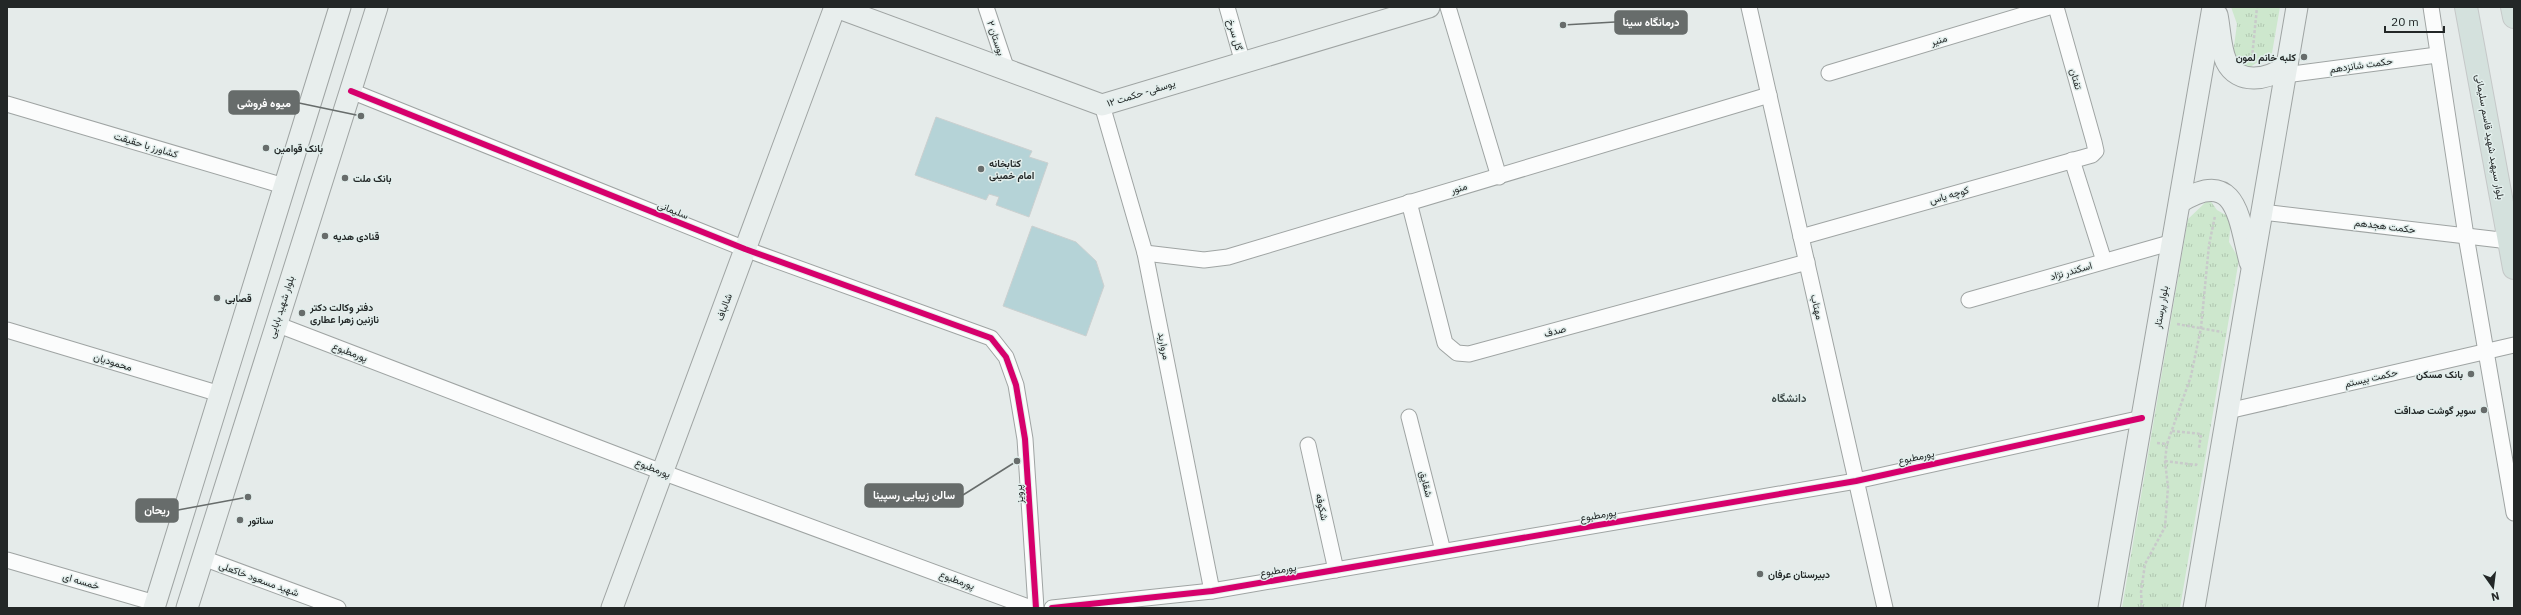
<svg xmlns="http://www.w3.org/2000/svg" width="2521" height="615" viewBox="0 0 2521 615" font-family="'IBM Plex Sans',Vazirmatn,sans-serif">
  <defs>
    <pattern id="grass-tufts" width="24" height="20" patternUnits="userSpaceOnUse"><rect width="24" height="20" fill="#cde7cd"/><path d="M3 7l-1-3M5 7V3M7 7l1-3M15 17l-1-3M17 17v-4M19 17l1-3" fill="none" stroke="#b0c6b0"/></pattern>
  </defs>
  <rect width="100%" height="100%" fill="#e5ebea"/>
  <!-- grass -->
  <g fill="url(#grass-tufts)">
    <path d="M2231 7H2280L2272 53 2247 69 2232 61 2237 24Z"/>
    <path d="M2209 199 2217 210 2231 218 2229 242 2239 259 2180 608H2122L2188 219Z"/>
  </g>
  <!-- building -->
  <g fill="#b5d3d7" stroke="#cbd0d0">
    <path d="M936 117 1032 151 1029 157 1048 163 1029 217 996 205 999 197 989 194 986 200 915 175Z"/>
    <path d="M1032 226 1076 242 1096 261 1104 286 1086 336 1003 306Z"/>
  </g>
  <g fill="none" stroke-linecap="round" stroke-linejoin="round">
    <!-- street casing -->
    <g stroke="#9fa4a3" stroke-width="17">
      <g id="street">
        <path d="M986 7 1007 70"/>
        <path d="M1227 7 1243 63"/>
        <path d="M1448 7 1499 177"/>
        <path d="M1749 7 1885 608"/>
        <path d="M2431 7 2466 236 2514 513"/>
        <path d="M1829 73 2049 7"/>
        <path d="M2285 75 2437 55"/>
        <path d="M351 91 745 249 991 338 1006 357 1016 385 1025 439 1036 608"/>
        <path d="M7 104 284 186"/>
        <path d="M1102 105 1145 253 1212 591"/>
        <path d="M2072 160 2104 261"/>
        <path d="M1409 202 1445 343 1457 353 1469 354 1807 262"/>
        <path d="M2262 212 2509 241"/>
        <path d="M1801 237 2092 155 2096 151 2094 142 2056 7"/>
        <path d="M1145 253 1204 260 1228 257 1769 95"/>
        <path d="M1969 300 2173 242"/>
        <path d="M276 324 662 472 1031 608"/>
        <path d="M7 330 220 394"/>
        <path d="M2228 411 2514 345"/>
        <path d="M1409 417 1443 551"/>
        <path d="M1308 445 1336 570"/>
        <path d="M203 558 338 608"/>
        <path d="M7 560 155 603"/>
        <path d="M1052 608 1212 591 1856 481 2142 418"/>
      </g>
    </g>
    <!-- secondary casing -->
    <g stroke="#9fa4a3" stroke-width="23">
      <g id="secondary">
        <path d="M836 7 1102 105 1429 7"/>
        <path d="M2217 15C2220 29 2220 48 2226 61 2238 86 2269 80 2287 65"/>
        <path d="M2180 202C2237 166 2239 220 2250 262"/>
        <path d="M154 608 340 7"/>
        <path d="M187 608 377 7"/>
        <path d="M612 608 835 7"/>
        <path d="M2109 608 2213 7"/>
        <path d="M2194 608 2297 7"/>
      </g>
    </g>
    <!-- primary casing -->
    <g stroke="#c5c8c8" stroke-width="24">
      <g id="primary">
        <path d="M2466 7 2514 268"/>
        <path d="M2512 7 2514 17"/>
      </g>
    </g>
    <!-- path -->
    <g stroke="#c8caca" stroke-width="2.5" stroke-dasharray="3 2" stroke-linecap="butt">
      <path d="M2252 58 2257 7"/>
      <path d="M2177 324 2222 332"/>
      <path d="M2172 431 2201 434 2199 448"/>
      <path d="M2157 443 2167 444"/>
      <path d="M2165 461 2196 465 2197 463"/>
      <path d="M2142 608 2141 592 2145 564 2165 527 2168 487 2165 461 2167 444 2191 376 2201 328 2209 245 2215 216"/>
    </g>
    <!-- street -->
    <use href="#street" stroke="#fbfcfc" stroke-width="15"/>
    <!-- secondary -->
    <use href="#secondary" stroke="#e8eeed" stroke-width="21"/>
    <!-- primary -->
    <use href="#primary" stroke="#d4e1dd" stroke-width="22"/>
    <!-- cycleway casing -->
    <g stroke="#e2eeec" stroke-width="8">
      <g id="cycleway">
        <path d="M351 91 745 249 991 338 1006 357 1016 385 1025 439 1036 608"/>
        <path d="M1052 608 1212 591 1856 481 2142 418"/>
      </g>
    </g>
    <!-- cycleway -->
    <use href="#cycleway" stroke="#d6006c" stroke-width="6"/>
  </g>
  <!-- markers -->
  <g fill="#676c6b" stroke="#e2eeec" stroke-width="1.5">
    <circle cx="2304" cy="57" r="4"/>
    <circle cx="266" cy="148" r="4"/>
    <circle cx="981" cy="169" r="4"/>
    <circle cx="345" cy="178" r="4"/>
    <circle cx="325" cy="236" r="4"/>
    <circle cx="217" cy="298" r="4"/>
    <circle cx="302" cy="313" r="4"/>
    <circle cx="2471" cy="374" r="4"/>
    <circle cx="2484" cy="410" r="4"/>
    <circle cx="240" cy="520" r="4"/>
    <circle cx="1760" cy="574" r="4"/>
  </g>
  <g text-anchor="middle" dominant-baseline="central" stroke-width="3" stroke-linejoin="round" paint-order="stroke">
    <!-- street labels -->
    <g font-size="10" fill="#232727" stroke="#e2eeec">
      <text transform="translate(1235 35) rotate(74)">گل سرخ</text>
      <text transform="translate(996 38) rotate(72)">بوستان ۲</text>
      <text transform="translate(1939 40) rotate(-17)">منیر</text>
      <text transform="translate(2361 65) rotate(-8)">حکمت شانزدهم</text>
      <text transform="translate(2076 79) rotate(74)">تفتان</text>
      <text transform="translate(1141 93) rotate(-17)">یوسفی- حکمت ۱۲</text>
      <text transform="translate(2490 137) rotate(80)">بلوار سپهبد شهید قاسم سلیمانی</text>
      <text transform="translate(146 145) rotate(17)">کشاورز با حقیقت</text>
      <text transform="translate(1459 188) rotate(-16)">منور</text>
      <text transform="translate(1949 195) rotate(-16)">کوچه یاس</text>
      <text transform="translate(673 210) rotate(22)">سلیمانی</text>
      <text transform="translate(2385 226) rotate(7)">حکمت هجدهم</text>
      <text transform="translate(2071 271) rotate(-16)">اسکندر نژاد</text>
      <text transform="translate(281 307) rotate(-72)">بلوار شهید بابایی</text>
      <text transform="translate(724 307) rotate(-70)">شالباف</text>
      <text transform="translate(1817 307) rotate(77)">مهتاب</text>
      <text transform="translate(2161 307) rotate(-80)">بلوار پرستار</text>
      <text transform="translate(1555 331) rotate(-15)">صدف</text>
      <text transform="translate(1164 346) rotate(79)">مروارید</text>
      <text transform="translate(350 352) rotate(21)">پورمطبوع</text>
      <text transform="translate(113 362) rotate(17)">محمودیان</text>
      <text transform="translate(2371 378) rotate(-13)">حکمت بیستم</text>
      <text transform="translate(1916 457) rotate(-12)">پورمطبوع</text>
      <text transform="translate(653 468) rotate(21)">پورمطبوع</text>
      <text transform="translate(1426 484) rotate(76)">شقایق</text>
      <text transform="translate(1019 494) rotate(-94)">پرویز</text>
      <text transform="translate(1322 507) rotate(78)">شکوفه</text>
      <text transform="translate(1598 515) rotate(-10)">پورمطبوع</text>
      <text transform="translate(1278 570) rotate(-10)">پورمطبوع</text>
      <text transform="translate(259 579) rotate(20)">شهید مسعود خاکعلی</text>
      <text transform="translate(957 580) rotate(20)">پورمطبوع</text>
      <text transform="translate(81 581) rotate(16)">خمسه ای</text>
    </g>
    <!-- poi labels -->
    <g font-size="10" font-weight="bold" fill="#232727" stroke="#e2eeec" text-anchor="start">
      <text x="2296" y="57" text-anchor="end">کلبه خانم لمون</text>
      <text x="274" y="148">بانک قوامین</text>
      <text x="989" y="163">کتابخانه<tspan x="989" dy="12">امام خمینی</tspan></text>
      <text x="353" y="178">بانک ملت</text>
      <text x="333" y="236">قنادی هدیه</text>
      <text x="225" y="298">قصابی</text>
      <text x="310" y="307">دفتر وکالت دکتر<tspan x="310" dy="12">نازنین زهرا عطاری</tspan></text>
      <text x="2463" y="374" text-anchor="end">بانک مسکن</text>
      <text x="2476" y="410" text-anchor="end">سوپر گوشت صداقت</text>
      <text x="248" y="520">سناتور</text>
      <text x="1768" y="574">دبیرستان عرفان</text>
    </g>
    <!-- neighbourhood labels -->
    <g font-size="11" font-weight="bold" fill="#404a49" stroke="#e2eeec">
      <text x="1789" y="398">دانشگاه</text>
    </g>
  </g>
  <!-- callouts -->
  <path fill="none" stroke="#676c6b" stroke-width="1.5" d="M1563 25L1615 22M361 116L299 103M1017 461L963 495M248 497L178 510"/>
  <g fill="#676c6b" stroke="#e2eeec" stroke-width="1.5">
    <circle cx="1563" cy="25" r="4"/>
    <circle cx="361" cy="116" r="4"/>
    <circle cx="1017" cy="461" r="4"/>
    <circle cx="248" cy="497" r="4"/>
  </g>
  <g fill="#676c6b" stroke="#676c6b" stroke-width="1.5">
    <rect x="1615" y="11" width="72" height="23" rx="4"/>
    <rect x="229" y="91" width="70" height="23" rx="4"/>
    <rect x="865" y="484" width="98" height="23" rx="4"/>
    <rect x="136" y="499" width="42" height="23" rx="4"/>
  </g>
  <g font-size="11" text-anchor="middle" font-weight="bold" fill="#fff">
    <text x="1651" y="26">درمانگاه سینا</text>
    <text x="264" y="107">میوه فروشی</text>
    <text x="914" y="499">سالن زیبایی رسپینا</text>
    <text x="157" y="514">ریحان</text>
  </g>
  <!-- border -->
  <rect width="2521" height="615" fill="none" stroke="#232727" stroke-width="16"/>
  <!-- north arrow -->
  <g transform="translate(2493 587) rotate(166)" stroke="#e2eeec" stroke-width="3" paint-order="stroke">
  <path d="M0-3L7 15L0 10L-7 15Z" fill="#232727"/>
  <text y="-6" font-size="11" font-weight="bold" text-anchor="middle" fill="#232727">N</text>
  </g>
  <!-- scale -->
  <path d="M2385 26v6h59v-6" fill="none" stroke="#232727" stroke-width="2"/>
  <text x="2391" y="26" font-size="12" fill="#232727" stroke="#e2eeec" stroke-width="3" paint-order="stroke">20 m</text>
</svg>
